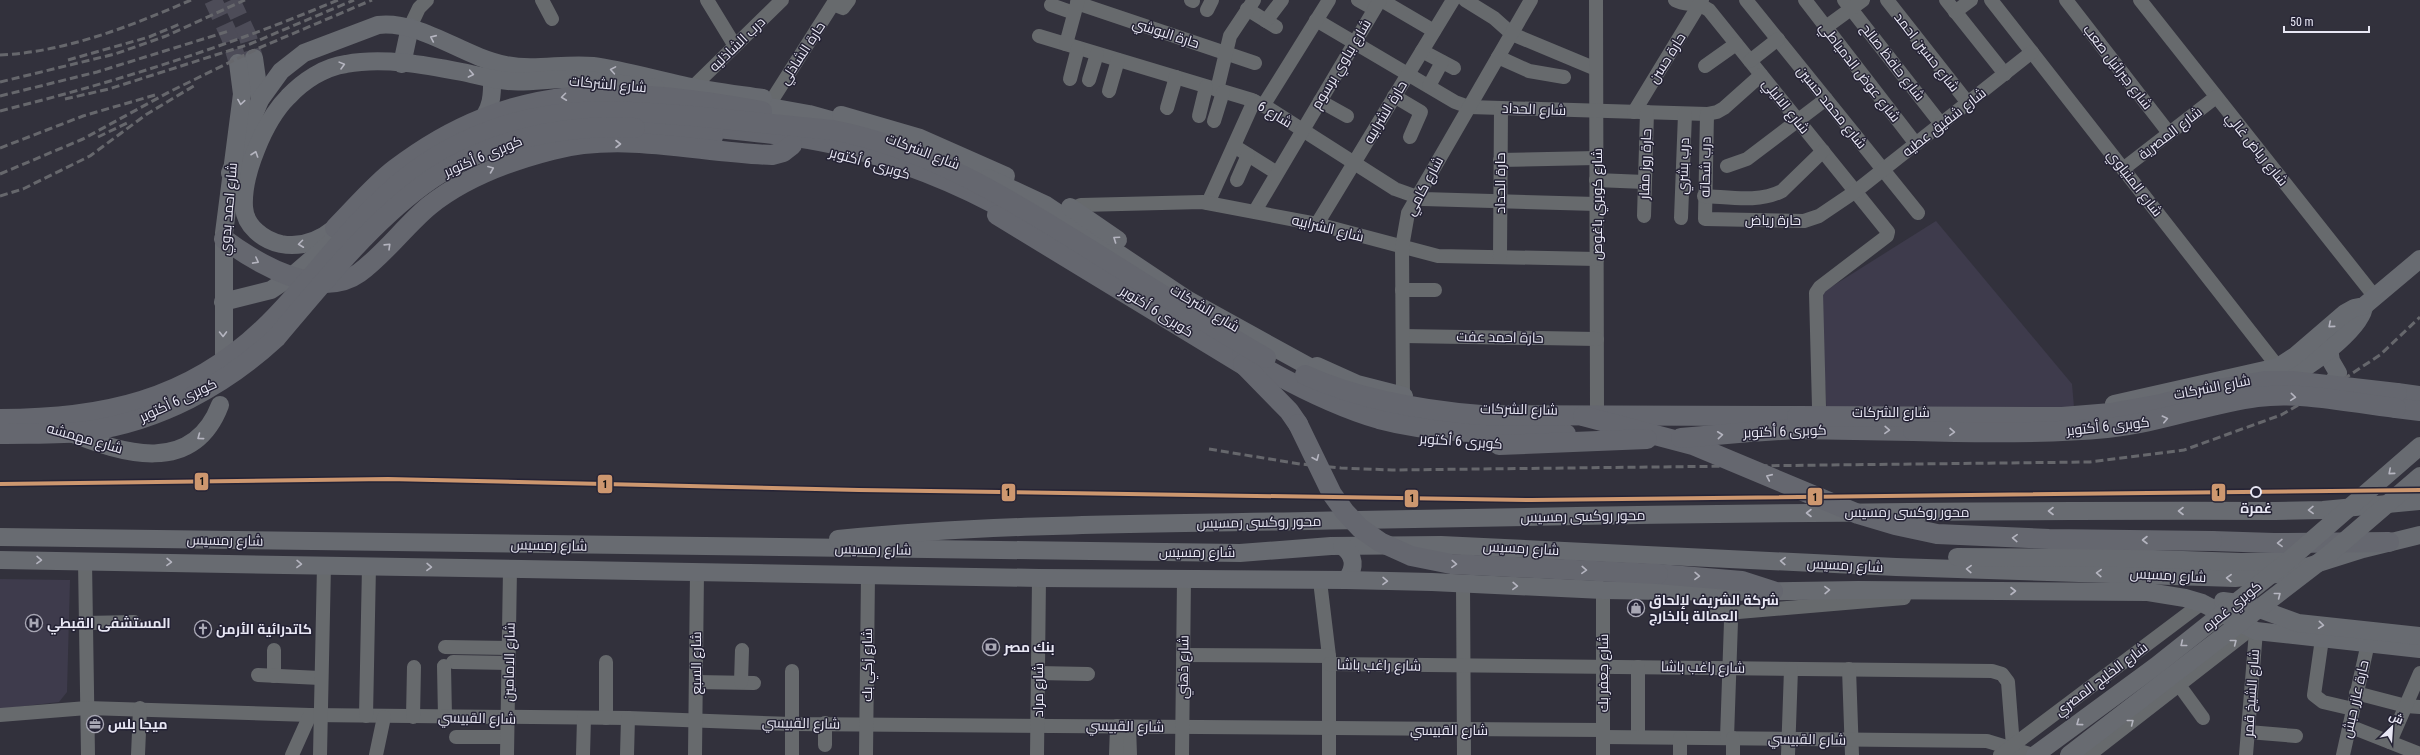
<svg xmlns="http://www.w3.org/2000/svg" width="2420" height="755" viewBox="0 0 2420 755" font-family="'Roboto Condensed',Cairo,sans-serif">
  <rect width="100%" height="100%" fill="#32313c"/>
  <!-- medical -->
  <g fill="#3e3b4c">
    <path d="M1936 221 2072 384 2075 419H1827L1820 294Z"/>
    <path d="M0 579 70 580 67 692 59 702 0 709Z"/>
  </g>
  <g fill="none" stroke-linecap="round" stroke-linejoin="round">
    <!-- major-tunnel -->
    <g stroke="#4d4c58" stroke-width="18" stroke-dasharray="18 9" stroke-linecap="butt">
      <path d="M213 0 230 37 238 63"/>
      <path d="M231 0 247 34 254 58"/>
    </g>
    <!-- minor -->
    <g stroke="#676a6d" stroke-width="14">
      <path d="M542 0 552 19"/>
      <path d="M707 0 735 46"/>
      <path d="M1191 0 1193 1"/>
      <path d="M1358 0 1374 9"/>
      <path d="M1381 0 1434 31"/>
      <path d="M1465 0 1494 18 1512 34 1596 69"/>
      <path d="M1596 0 1597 407"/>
      <path d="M1675 0C1686 6 1698 2 1709 10L1888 232 1887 236 1820 287 1816 293 1819 407"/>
      <path d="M1746 0 1918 213"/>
      <path d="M1805 0 1916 144"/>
      <path d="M1844 0 1941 124"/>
      <path d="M1887 0 1968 103"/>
      <path d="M1946 0 2005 74"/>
      <path d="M1991 0 2278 367"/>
      <path d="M2066 0 2169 133"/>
      <path d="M2140 0 2375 297"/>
      <path d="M1077 3 1255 63"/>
      <path d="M1051 5 1074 13"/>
      <path d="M1247 9 1276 27"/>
      <path d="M1207 10 1212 0"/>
      <path d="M1955 12 1971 0"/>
      <path d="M1316 20 1455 102 1469 107 1707 114 1717 112 1724 108 1761 75"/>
      <path d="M1266 21 1282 0"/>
      <path d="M410 27 419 8 427 0"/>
      <path d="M1826 27 1863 0"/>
      <path d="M1039 36 1252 100 1268 108 1395 189 1423 199 1596 204"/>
      <path d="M1066 44 1078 0"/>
      <path d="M1422 51 1454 68"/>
      <path d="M1498 57 1529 71 1564 77"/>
      <path d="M1750 61 1778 39"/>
      <path d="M1705 66 1736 44"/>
      <path d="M1070 79 1078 48"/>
      <path d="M1089 80 1097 54"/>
      <path d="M1429 86 1442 62"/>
      <path d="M693 87 782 0"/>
      <path d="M1217 90 1230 36 1254 0"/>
      <path d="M1109 91 1118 60"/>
      <path d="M1394 96 1421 112 1410 137"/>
      <path d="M772 100 833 4 843 8 849 0"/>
      <path d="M1320 101 1347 116"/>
      <path d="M1263 106 1329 0"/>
      <path d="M1167 108 1176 77"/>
      <path d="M1634 112 1702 0"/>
      <path d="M1707 114 1705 219 1804 221 1819 216 1856 191 2032 52"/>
      <path d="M1199 116 1206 87"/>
      <path d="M1214 121 1223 92"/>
      <path d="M1234 146 1277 173"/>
      <path d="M1500 160 1596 158"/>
      <path d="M1727 166 1747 159 1826 99"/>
      <path d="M2123 169 2216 97"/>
      <path d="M1237 180 1248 155"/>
      <path d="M1596 180 1645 182"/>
      <path d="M1704 196C1729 197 1759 203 1782 191L1823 151"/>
      <path d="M1208 203 1254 101"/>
      <path d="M1255 211 1380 0"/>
      <path d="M1065 212 1081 205 1202 202 1317 224 1438 256 1597 259"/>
      <path d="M1644 216 1647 112"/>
      <path d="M1681 218 1685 114"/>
      <path d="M1317 224 1453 0"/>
      <path d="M1500 257 1501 108"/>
      <path d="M1402 290H1435"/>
      <path d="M1403 336 1597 339"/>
      <path d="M1403 396 1402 247 1408 213 1531 0"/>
      <path d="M85 561 88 755"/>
      <path d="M1320 581 1329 656V755"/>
      <path d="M1463 584 1464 755"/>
      <path d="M1715 614 1904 598"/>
      <path d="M85 623 134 622"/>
      <path d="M2322 639 2314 695 2323 702 2353 709"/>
      <path d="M445 647 509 648"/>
      <path d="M274 650V676"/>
      <path d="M1183 655 1329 656"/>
      <path d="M453 662 509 663"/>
      <path d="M606 662V718"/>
      <path d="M1329 664 1992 671 2002 674 2008 682 2013 746"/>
      <path d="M444 666 445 717"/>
      <path d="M1638 667V737"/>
      <path d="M1849 669 1852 755"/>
      <path d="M792 671V755"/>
      <path d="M1038 673 1088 674"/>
      <path d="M258 675 320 678"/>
      <path d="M696 682 754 683"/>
      <path d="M741 682 742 650"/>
      <path d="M2179 685 2203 718"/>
      <path d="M2356 693 2406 706 2420 707"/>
      <path d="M0 715 87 708 310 715 628 718 792 724 1603 730"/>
      <path d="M366 716 369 566"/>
      <path d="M413 717 414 667"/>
      <path d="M1129 726 1130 755"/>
      <path d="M2349 726 2420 754"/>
      <path d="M2248 732 2296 736"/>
      <path d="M456 737H507"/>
      <path d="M1603 737 1987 741 2033 755"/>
      <path d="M1680 738V755"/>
      <path d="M1727 738 1732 592"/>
      <path d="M1733 738V755"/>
      <path d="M2390 742 2420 673"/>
      <path d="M825 745V723"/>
      <path d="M138 755 140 708"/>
      <path d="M292 755 310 715"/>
      <path d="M320 755 324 565"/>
      <path d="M376 755 384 717"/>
      <path d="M507 755 510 569"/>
      <path d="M583 755 584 718"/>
      <path d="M627 755 628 718"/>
      <path d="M695 755 697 572"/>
      <path d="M866 755 868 574"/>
      <path d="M1037 755 1039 578"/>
      <path d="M1116 755 1117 726"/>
      <path d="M1182 755 1184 579"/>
      <path d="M1603 755V590"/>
      <path d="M1788 755 1791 669"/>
      <path d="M2000 755 2202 603"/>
      <path d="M2089 755 2251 629"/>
      <path d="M2246 755 2256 631"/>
      <path d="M2343 755 2368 643"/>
    </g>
    <!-- major -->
    <g stroke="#686b71" stroke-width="18">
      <path d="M254 58 260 100"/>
      <path d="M402 64 410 27"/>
      <path d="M748 103 809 114 852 126"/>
      <path d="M841 115 920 138 1006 176"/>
      <path d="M477 125C495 108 492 89 492 67"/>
      <path d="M230 173 260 100 281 71 304 53 378 25C421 20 463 57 506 65 535 71 564 63 593 66 623 70 653 79 682 85 709 91 736 94 763 98"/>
      <path d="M988 178 1046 205 1188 300 1326 376"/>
      <path d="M1070 207 1118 240"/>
      <path d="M335 228C319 241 302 248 281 244 263 240 245 226 244 207 242 174 265 120 288 97 303 81 324 67 346 64 383 57 426 65 462 72 477 75 493 80 508 81 530 83 551 78 573 79 601 80 628 86 656 88"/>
      <path d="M223 302 271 290 292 276 335 239"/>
      <path d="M2329 349 2331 361 2338 373 2335 379"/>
      <path d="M224 355V233L242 94 238 63"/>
      <path d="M1317 366 1357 384 1404 396"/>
      <path d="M2275 377C2283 376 2291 375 2299 371 2317 361 2363 326 2364 306"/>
      <path d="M2114 404 2278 367 2295 356 2345 313 2354 308 2364 306 2420 259"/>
      <path d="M68 432C123 454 193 476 220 405"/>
      <path d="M0 537 1240 553 1331 546 1441 545 1896 567 2235 578 2287 573 2363 549 2420 535"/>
      <path d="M838 539C1010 522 1184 524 1357 520 1663 514 1969 510 2275 511L2323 510 2420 501"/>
      <path d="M1342 546C1355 555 1356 568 1346 580"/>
      <path d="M1957 557 2125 558 2241 562 2288 561"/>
      <path d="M0 560 1039 578 1346 580 1432 582 1603 590 1732 592 1858 590 2148 592 2185 598 2202 603 2256 631 2420 649"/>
      <path d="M2223 601 2246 604 2298 623 2420 636"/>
    </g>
    <!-- highway -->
    <g stroke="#65676f" stroke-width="20">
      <path d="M699 126C744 131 790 134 834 144 898 159 959 183 1015 215"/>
      <path d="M635 128 713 137"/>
      <path d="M997 215 1250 369"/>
      <path d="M224 239C256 263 320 301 359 273 385 254 405 226 429 206 465 177 509 161 552 150 624 131 700 153 772 155L783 152 792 145"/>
      <path d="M1242 355C1284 380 1331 405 1379 419 1439 435 1504 433 1566 434"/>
      <path d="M1243 364 1289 411 1298 424"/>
      <path d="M1305 375C1360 400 1421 410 1481 415L1797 416"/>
      <path d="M2397 393 2420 396"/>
      <path d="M2396 408 2420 411"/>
      <path d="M1750 432 1795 429 1913 431"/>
      <path d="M2212 541 2274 543 2389 542"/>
      <path d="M1658 574 1742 581 1773 591"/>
    </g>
    <!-- rail -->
    <g stroke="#66676c" stroke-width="3" stroke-dasharray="8 4" stroke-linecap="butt">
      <path d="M0 55C66 52 131 26 191 0"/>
      <path d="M68 60 149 37 180 24"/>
      <path d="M0 82 115 54 166 36 245 0"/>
      <path d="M0 96 97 72 229 31"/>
      <path d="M65 99 109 89 250 44 354 0"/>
      <path d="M0 111C116 82 229 46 338 0"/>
      <path d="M98 137 129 122"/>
      <path d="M0 148 83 116 155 95"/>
      <path d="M0 174 83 139 171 91 259 48 372 0"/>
      <path d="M0 196 23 189 90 156 147 114 197 84"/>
      <path d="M1209 449 1300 464 1341 468 1392 470 2090 462 2184 450 2281 415 2342 380 2380 355 2420 317"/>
    </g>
    <!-- major-bridge -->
    <g stroke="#686b71" stroke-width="18">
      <path d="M2035 755 2156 666 2288 561 2420 446"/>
      <path d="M2069 755 2327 556 2420 476"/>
    </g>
    <!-- highway-bridge -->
    <g stroke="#65676f" stroke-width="20">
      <path d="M335 228C355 208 374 185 395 169 513 79 623 86 762 111"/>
      <path d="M1583 416 1693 445 1858 514 1895 525 1937 534 2049 539 2212 541"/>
      <path d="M1797 416 2062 417 2111 413 2161 404 2224 388 2265 381H2292L2397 393"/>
      <path d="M0 419C102 419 188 401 264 328 308 286 342 234 388 193 418 165 454 144 492 130 558 105 624 110 692 116 739 120 786 126 833 130 928 149 1005 196 1086 247 1146 284 1205 323 1266 358"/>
      <path d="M1298 424 1332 494 1345 512 1360 528 1380 542 1411 556 1451 564 1658 574"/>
      <path d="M1913 431C1977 433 2043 434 2107 428 2158 423 2206 404 2257 397 2302 391 2351 403 2396 408"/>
      <path d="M0 434C29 433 59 435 88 431 159 421 224 386 276 338 319 287 369 225 423 185 483 141 562 123 635 128"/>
      <path d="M1681 438 1750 432"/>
      <path d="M1499 445 1647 439"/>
    </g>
    <!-- metro-1 casing -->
    <g stroke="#252335" stroke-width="7">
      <path id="metro-1" d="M0 484 388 479 859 490 1532 500 2420 490"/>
    </g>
    <!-- metro-1 -->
    <use href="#metro-1" stroke="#cd976f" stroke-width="4"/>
  </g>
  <!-- one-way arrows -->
  <defs><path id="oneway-chevron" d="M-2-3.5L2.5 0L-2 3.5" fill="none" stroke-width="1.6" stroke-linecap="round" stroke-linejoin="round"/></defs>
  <g stroke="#b5b5c0">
    <use href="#oneway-chevron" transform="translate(433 38) rotate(-156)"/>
    <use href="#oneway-chevron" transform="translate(342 65) rotate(-15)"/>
    <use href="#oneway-chevron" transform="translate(613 70) rotate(-170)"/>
    <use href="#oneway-chevron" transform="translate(471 74) rotate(11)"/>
    <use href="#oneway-chevron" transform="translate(241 102) rotate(99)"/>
    <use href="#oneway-chevron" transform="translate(255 154) rotate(-71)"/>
    <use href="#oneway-chevron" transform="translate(1116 239) rotate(-145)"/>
    <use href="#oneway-chevron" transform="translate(301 244) rotate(173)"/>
    <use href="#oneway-chevron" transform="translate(2331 325) rotate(139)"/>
    <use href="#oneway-chevron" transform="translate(223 334) rotate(89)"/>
    <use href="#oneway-chevron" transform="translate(200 437) rotate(143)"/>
    <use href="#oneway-chevron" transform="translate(2391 472) rotate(139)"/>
    <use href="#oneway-chevron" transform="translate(2311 510) rotate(179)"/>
    <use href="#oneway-chevron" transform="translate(2051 511) rotate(180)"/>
    <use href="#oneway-chevron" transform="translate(2181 511) rotate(-180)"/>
    <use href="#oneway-chevron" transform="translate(1809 513) rotate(180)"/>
    <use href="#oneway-chevron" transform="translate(39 560) rotate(1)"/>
    <use href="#oneway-chevron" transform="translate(1783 561) rotate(-177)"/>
    <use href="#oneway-chevron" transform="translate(169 562) rotate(1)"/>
    <use href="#oneway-chevron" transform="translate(299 564) rotate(1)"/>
    <use href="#oneway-chevron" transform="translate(429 567) rotate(1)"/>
    <use href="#oneway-chevron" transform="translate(1969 569) rotate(-178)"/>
    <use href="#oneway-chevron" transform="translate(2099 573) rotate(-178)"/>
    <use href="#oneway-chevron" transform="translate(2229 578) rotate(-178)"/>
    <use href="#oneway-chevron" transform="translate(1385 581) rotate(1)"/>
    <use href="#oneway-chevron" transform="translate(1515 586) rotate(2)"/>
    <use href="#oneway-chevron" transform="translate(1827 590) rotate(-1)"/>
    <use href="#oneway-chevron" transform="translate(2013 591)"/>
    <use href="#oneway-chevron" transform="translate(2278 595) rotate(-38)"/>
    <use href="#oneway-chevron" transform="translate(2321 625) rotate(6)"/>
    <use href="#oneway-chevron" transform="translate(2183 644) rotate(141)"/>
    <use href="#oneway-chevron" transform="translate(2079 723) rotate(144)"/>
  </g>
  <g stroke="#b4b4bf">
    <use href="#oneway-chevron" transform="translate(564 97) rotate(173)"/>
    <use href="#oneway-chevron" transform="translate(618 144)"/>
    <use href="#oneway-chevron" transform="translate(491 169) rotate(-22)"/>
    <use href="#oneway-chevron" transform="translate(388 246) rotate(-44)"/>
    <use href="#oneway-chevron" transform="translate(256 261) rotate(28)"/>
    <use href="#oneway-chevron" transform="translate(2293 397) rotate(5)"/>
    <use href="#oneway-chevron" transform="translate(2165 419) rotate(-13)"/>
    <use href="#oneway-chevron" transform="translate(1887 430) rotate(2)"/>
    <use href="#oneway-chevron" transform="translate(1952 432) rotate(2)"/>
    <use href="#oneway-chevron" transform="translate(1720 435) rotate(-6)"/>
    <use href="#oneway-chevron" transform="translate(1316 458) rotate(67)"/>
    <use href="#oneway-chevron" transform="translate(1769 477) rotate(-156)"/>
    <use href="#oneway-chevron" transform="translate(2015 538) rotate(-177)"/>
    <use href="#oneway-chevron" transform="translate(2145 540) rotate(-180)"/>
    <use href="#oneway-chevron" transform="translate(2280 543) rotate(179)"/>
    <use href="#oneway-chevron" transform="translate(1454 564) rotate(3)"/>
    <use href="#oneway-chevron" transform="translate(1584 570) rotate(3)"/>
    <use href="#oneway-chevron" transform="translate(1697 576) rotate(1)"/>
  </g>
  <g stroke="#b4b5be">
    <use href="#oneway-chevron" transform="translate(2234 642) rotate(-38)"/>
    <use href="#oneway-chevron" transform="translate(2131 722) rotate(-38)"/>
  </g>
  <!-- icons -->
  <defs>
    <g id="shop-ring" transform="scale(0.9)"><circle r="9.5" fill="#252335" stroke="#a8a7b4" stroke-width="1.5"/><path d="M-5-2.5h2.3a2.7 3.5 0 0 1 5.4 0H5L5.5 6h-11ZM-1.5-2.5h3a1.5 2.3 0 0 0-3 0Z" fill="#a8a7b4"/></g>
    <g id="hospital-ring" transform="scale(0.9)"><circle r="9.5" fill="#252335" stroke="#a8a7b4" stroke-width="1.5"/><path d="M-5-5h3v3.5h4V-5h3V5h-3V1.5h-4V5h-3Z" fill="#a8a7b4"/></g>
    <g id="church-ring" transform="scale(0.9)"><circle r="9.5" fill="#252335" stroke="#a8a7b4" stroke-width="1.5"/><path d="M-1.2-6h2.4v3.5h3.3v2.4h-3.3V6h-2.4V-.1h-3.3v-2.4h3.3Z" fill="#a8a7b4"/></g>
    <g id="bank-ring" transform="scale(0.9)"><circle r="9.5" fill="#252335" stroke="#a8a7b4" stroke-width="1.5"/><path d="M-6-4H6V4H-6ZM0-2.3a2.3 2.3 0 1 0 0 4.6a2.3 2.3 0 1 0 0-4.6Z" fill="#a8a7b4"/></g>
    <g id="office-ring" transform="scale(0.9)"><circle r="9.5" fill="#252335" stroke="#a8a7b4" stroke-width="1.5"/><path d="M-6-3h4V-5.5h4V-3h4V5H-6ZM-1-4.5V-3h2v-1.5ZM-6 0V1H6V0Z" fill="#a8a7b4"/></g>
  </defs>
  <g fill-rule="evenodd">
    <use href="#shop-ring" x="1636" y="608"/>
    <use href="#hospital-ring" x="34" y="623"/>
    <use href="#church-ring" x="203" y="629"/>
    <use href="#bank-ring" x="991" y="647"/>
    <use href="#office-ring" x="95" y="724"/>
  </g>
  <!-- markers -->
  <circle fill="#252335" stroke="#e8e7f4" stroke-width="2" cx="2256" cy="492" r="5"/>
  <g text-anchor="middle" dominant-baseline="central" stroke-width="3" stroke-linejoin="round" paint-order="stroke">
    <!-- street labels -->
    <g font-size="14" fill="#e8e7f4" stroke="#252335">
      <text transform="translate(1166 33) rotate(18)">حارة البوشي</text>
      <text transform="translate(737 44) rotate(-44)">درب الشاذليه</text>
      <text transform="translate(1927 52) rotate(52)">شارع حسين احمد</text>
      <text transform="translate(802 53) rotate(-57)">حارة الشاذلي</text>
      <text transform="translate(1667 58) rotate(-58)">حارة حسن</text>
      <text transform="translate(1893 62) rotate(52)">شارع حافظ صالح</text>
      <text transform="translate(1341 64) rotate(-59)">شارع بباوي برسوم</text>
      <text transform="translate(2118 67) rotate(52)">شارع جبرائيل صعب</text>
      <text transform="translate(1860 72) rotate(52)">شارع عوض الدمياطي</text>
      <text transform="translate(608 84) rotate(5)">شارع الشركات</text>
      <text transform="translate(1786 106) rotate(51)">شارع الاليلي</text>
      <text transform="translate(1832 107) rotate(51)">شارع محمد حسين</text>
      <text transform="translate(1534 109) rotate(2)">شارع الحداد</text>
      <text transform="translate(1385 112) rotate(-59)">حارة الشرابيه</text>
      <text transform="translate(1275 114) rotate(31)">شارع 6</text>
      <text transform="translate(1944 122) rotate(-38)">شارع شفيق عطيه</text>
      <text transform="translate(2170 133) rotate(-38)">شارع المصرية</text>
      <text transform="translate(2257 149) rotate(51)">شارع رياض غالي</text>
      <text transform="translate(923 151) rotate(21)">شارع الشركات</text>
      <text transform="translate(483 156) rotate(-23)">كوبرى 6 أكتوبر</text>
      <text transform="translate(870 163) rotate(16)">كوبرى 6 أكتوبر</text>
      <text transform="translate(1645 164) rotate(-88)">حارة روز مقار</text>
      <text transform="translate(1683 166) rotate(-88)">درب بشري</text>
      <text transform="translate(1705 167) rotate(-89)">درب شحاته</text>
      <text transform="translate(1500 183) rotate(-90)">حارة الحداد</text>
      <text transform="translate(2135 183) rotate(52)">شارع المنياوي</text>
      <text transform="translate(1424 186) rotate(-62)">شارع كامي</text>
      <text transform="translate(1597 204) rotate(-90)">شارع كوبري باغوص</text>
      <text transform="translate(228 209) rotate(-85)">شارع احمد بدوي</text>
      <text x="1773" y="220">حارة رياض</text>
      <text transform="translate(1328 228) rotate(14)">شارع الشرابيه</text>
      <text transform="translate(1205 308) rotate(31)">شارع الشركات</text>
      <text transform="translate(1157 311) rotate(32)">كوبرى 6 أكتوبر</text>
      <text transform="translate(1500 337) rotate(1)">حارة احمد عفت</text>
      <text transform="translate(2212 387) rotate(-11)">شارع الشركات</text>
      <text transform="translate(178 400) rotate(-25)">كوبرى 6 أكتوبر</text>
      <text transform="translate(1519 409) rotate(1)">شارع الشركات</text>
      <text x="1891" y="412">شارع الشركات</text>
      <text transform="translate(2108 426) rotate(-6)">كوبرى 6 أكتوبر</text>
      <text transform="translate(1785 431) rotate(-2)">كوبرى 6 أكتوبر</text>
      <text transform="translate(85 438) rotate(16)">شارع مهمشه</text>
      <text transform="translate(1461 441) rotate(4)">كوبرى 6 أكتوبر</text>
      <text x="1907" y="512">محور روكسى رمسيس</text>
      <text transform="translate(1583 516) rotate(-1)">محور روكسى رمسيس</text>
      <text transform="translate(1259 522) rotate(-1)">محور روكسى رمسيس</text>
      <text transform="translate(225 540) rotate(1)">شارع رمسيس</text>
      <text transform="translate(549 545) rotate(1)">شارع رمسيس</text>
      <text transform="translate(1521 548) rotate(3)">شارع رمسيس</text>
      <text transform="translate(873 549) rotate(1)">شارع رمسيس</text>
      <text x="1197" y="552">شارع رمسيس</text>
      <text transform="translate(1845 565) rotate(3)">شارع رمسيس</text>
      <text transform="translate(2168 575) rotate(3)">شارع رمسيس</text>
      <text transform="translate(2232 606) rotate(-39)">كوبري غمره</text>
      <text transform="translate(509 662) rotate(-89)">شارع الامامين</text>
      <text transform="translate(696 663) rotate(-90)">شارع السبع</text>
      <text transform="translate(867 665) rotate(-90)">شارع زكي بك</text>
      <text transform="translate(1379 665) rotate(1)">شارع راغب باشا</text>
      <text transform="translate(1183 667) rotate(-89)">شارع ذهني</text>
      <text transform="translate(1703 667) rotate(1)">شارع راغب باشا</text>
      <text transform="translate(1603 673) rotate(-90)">شارع جعفر بك</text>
      <text transform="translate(2101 679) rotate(-37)">شارع الخليج المصري</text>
      <text transform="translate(1038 690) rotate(-90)">شارع مراد</text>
      <text transform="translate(2251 693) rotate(-86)">شارع الشيخ قمر</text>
      <text transform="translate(2355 699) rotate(-77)">حارة عازر حبش</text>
      <text transform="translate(477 718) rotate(1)">شارع القبيسي</text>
      <text transform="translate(801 723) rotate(1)">شارع القبيسي</text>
      <text transform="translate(1125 726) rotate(1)">شارع القبيسي</text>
      <text x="1449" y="730">شارع القبيسي</text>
      <text transform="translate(1807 739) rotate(1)">شارع القبيسي</text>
    </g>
    <!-- stop labels -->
    <g font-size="14" font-weight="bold" fill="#e8e7f4" stroke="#252335">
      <text x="2256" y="508">غمرة</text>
    </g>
    <!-- poi labels -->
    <g font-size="14" font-weight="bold" fill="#e8e7f4" stroke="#252335" text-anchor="start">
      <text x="1649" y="600">شركة الشريف لإلحاق<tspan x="1649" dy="16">العمالة بالخارج</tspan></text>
      <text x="47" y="623">المستشفى القبطي</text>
      <text x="216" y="629">كاتدرائية الأرمن</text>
      <text x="1004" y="647">بنك مصر</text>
      <text x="108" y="724">ميجا بلس</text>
    </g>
  </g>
  <g stroke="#252335" stroke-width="1.5">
    <rect x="194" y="472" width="15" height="19" rx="4" fill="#cd976f"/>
    <rect x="597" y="474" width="16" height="20" rx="4" fill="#cd976f"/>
    <rect x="1001" y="483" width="15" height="19" rx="4" fill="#cd976f"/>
    <rect x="2211" y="483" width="15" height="19" rx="4" fill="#cd976f"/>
    <rect x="1807" y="487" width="16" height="19" rx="4" fill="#cd976f"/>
    <rect x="1404" y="489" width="15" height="19" rx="4" fill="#cd976f"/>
  </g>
  <g font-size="11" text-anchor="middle" font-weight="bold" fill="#111">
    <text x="202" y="485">1</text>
    <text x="605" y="488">1</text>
    <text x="1008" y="496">1</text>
    <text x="2218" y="496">1</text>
    <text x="1815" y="501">1</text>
    <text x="1412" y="502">1</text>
  </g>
  <!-- north arrow -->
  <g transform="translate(2392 727) rotate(25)" stroke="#252335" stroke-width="3" paint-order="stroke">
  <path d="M0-3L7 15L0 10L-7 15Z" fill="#e8e7f4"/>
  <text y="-6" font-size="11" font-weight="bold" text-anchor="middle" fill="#e8e7f4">ش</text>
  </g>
  <!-- scale -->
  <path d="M2284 26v6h85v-6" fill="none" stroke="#e8e7f4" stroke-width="2"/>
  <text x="2290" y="26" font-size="12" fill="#e8e7f4" stroke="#252335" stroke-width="3" paint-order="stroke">50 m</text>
</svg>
